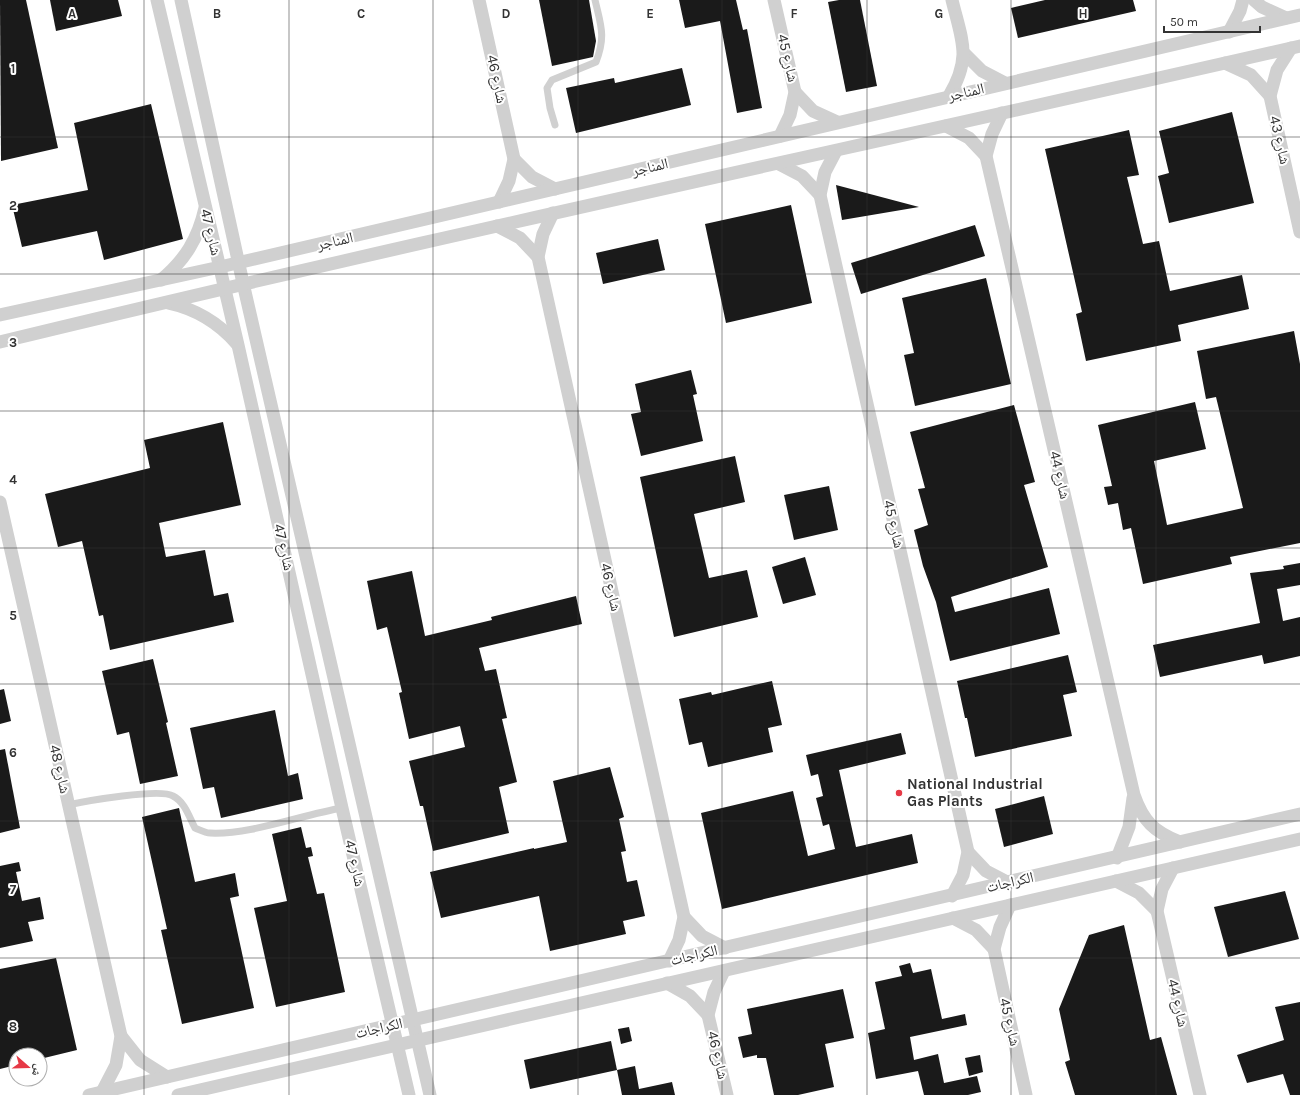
<svg xmlns="http://www.w3.org/2000/svg" width="1300" height="1095" viewBox="0 0 1300 1095" font-family="Karla,'Noto Naskh Arabic',sans-serif">
  <rect width="100%" height="100%" fill="#fff"/>
  <!-- building -->
  <g fill="#1a1a1a">
    <path d="M0 0H26L58 148 1 161Z"/>
    <path d="M50 0H118L122 16 56 31Z"/>
    <path d="M539 0H589L596 41 593 57 552 66Z"/>
    <path d="M679 0H736L743 30 747 29 762 108 737 113 720 21 685 28Z"/>
    <path d="M839 0H860L877 86 846 92 828 2Z"/>
    <path d="M1045 0H1133L1136 11 1018 38 1011 8Z"/>
    <path d="M682 68 691 105 576 133 566 88 614 78 615 83Z"/>
    <path d="M151 104 183 239 104 260 97 231 22 247 12 205 88 190 74 123Z"/>
    <path d="M1232 112 1254 203 1169 223 1158 176 1169 173 1159 131Z"/>
    <path d="M1129 130 1139 175 1127 177 1143 244 1159 241 1170 291 1242 275 1249 309 1178 325 1181 341 1086 361 1076 314 1082 312 1045 149Z"/>
    <path d="M836 185 919 207 842 220Z"/>
    <path d="M791 205 812 303 726 323 705 224Z"/>
    <path d="M975 225 985 256 861 294 851 263Z"/>
    <path d="M658 239 665 270 603 284 596 253Z"/>
    <path d="M986 278 1011 384 915 406 904 355 914 353 902 298Z"/>
    <path d="M1294 331 1300 364V543L1230 557 1232 564 1143 584 1131 528 1123 530 1118 503 1108 505 1104 487 1112 486 1098 425 1195 402 1206 449 1154 461 1167 525 1243 508 1216 397 1206 399 1197 351Z"/>
    <path d="M691 370 697 394 693 395 703 441 641 456 631 414 641 412 635 384Z"/>
    <path d="M1014 405 1035 482 1024 485 1048 567 951 597 955 612 1049 588 1060 634 950 661 936 602 923 566 914 530 928 525 918 489 925 488 910 432Z"/>
    <path d="M223 422 241 505 159 523 166 557 205 550 214 596 228 593 234 622 110 650 103 615 99 616 82 541 58 547 45 494 150 468 144 440Z"/>
    <path d="M735 456 745 502 694 514 709 578 747 570 758 617 674 637 640 477Z"/>
    <path d="M829 486 838 530 794 540 784 495Z"/>
    <path d="M805 557 816 595 783 604 772 567Z"/>
    <path d="M1300 563V585L1277 589 1283 621 1300 617V656L1264 664 1262 655 1160 677 1153 645 1260 623 1250 573 1284 569 1283 566Z"/>
    <path d="M412 571 425 636 492 620 491 617 576 596 582 624 479 648 485 671 496 669 507 718 502 719 517 782 499 787 509 833 433 851 423 806H420L409 761 465 747 460 726 409 739 399 693 402 692 387 627 377 630 367 581Z"/>
    <path d="M1068 655 1077 692 1063 695 1072 736 975 757 967 718H965L957 681Z"/>
    <path d="M153 659 168 722 166 723 178 776 140 784 129 732 117 735 102 671Z"/>
    <path d="M772 681 782 725 768 728 773 752 708 767 702 742 689 745 679 699 711 692 712 695Z"/>
    <path d="M4 689 11 721 0 724V690Z"/>
    <path d="M275 710 288 776 298 773 303 799 221 818 214 787 203 789 190 728Z"/>
    <path d="M901 733 906 754 839 770 856 847 912 834 918 863 722 909 701 813 793 791 808 856 835 849 829 824 823 826 816 798 823 796 818 774 811 776 806 755Z"/>
    <path d="M5 749 20 828 0 833V750Z"/>
    <path d="M610 767 624 817 619 819 626 851 621 852 627 882 637 880 645 916 623 921 626 934 550 951 539 896 441 918 430 872 534 848V849L567 842 553 781Z"/>
    <path d="M1044 796 1053 834 1004 847 995 809Z"/>
    <path d="M179 808 195 882 235 873 239 896 230 898 254 1008 182 1024 161 930 167 929 142 817Z"/>
    <path d="M301 827 306 848 311 847 313 856 308 857 317 894 324 893 345 992 276 1007 254 908 287 901 272 834Z"/>
    <path d="M19 862 21 871 16 872 22 901 40 897 44 919 28 922 33 941 0 948V866Z"/>
    <path d="M1285 891 1299 939 1228 957 1214 907Z"/>
    <path d="M1124 925 1150 1040 1161 1037 1177 1095H1075L1065 1062 1070 1060 1059 1009 1089 935Z"/>
    <path d="M56 958 77 1050 40 1059V1055H16V1065L0 1069V969Z"/>
    <path d="M910 963 913 973 931 969 942 1019 965 1014 967 1025 910 1037 914 1060 938 1054 944 1083 977 1076 981 1092 968 1095H924L918 1071 876 1079 868 1033 885 1029 875 982 902 976 899 966Z"/>
    <path d="M843 989 854 1038 825 1044 834 1087 798 1095H774L766 1058H757V1055L743 1058 738 1037 752 1034 747 1009Z"/>
    <path d="M1300 1002V1095H1290L1283 1074 1247 1083 1237 1055 1284 1040 1275 1007Z"/>
    <path d="M629 1027 632 1041 621 1044 618 1029Z"/>
    <path d="M611 1041 617 1070 530 1089 524 1060Z"/>
    <path d="M980 1055 983 1072 969 1076 965 1058Z"/>
    <path d="M635 1066 639 1089 672 1082 675 1095H622L617 1070Z"/>
  </g>
  <g fill="none" stroke-linecap="round" stroke-linejoin="round">
    <!-- service -->
    <g stroke="#d0d0d0" stroke-width="7">
      <path d="M555 125 550 108 547 88 552 80 596 62C606 36 601 26 595 0"/>
      <path d="M68 805C86 801 160 788 173 796 185 802 189 817 195 828 200 830 205 833 210 833 250 835 301 815 342 808"/>
    </g>
    <!-- minor -->
    <g stroke="#d0d0d0" stroke-width="13">
      <path d="M157 0 238 345 342 808 409 1095"/>
      <path d="M181 0 243 283 430 1095"/>
      <path d="M479 0 514 159 509 181 499 202"/>
      <path d="M774 0 795 92 790 115 780 136"/>
      <path d="M1254 0 1262 7 1286 18"/>
      <path d="M1229 32 1240 11 1243 0"/>
      <path d="M1291 48 1277 70 1270 96 1300 232"/>
      <path d="M964 53 982 71 1005 83"/>
      <path d="M1225 63 1251 75 1270 96"/>
      <path d="M795 92 813 111 837 122"/>
      <path d="M949 96C972 57 962 41 952 0"/>
      <path d="M1002 113 992 134 986 156 1134 795C1143 821 1154 832 1180 842"/>
      <path d="M946 126 969 138 986 156"/>
      <path d="M836 151 825 172 820 195 968 852 963 875 952 896"/>
      <path d="M514 159 532 177 555 189"/>
      <path d="M779 164 802 176 820 195"/>
      <path d="M553 213 543 234 538 257 684 917 679 940 669 961"/>
      <path d="M497 226 520 238 538 257"/>
      <path d="M161 280C185 260 198 239 205 208"/>
      <path d="M168 303C196 309 218 322 237 344"/>
      <path d="M0 315 220 267 1300 15"/>
      <path d="M0 342C432 237 867 145 1300 46"/>
      <path d="M0 502 121 1036 116 1065 102 1092"/>
      <path d="M968 852 986 871 1009 883"/>
      <path d="M1117 858 1129 827 1133 798"/>
      <path d="M1173 868 1162 889 1157 911 1200 1095"/>
      <path d="M1116 881 1139 893 1157 911"/>
      <path d="M1010 905 1000 927 994 949 1026 1095"/>
      <path d="M684 917 702 936 725 948"/>
      <path d="M953 918 976 930 994 949"/>
      <path d="M724 971 714 992 708 1015 727 1095"/>
      <path d="M667 983 690 996 708 1015"/>
      <path d="M121 1036 140 1060 167 1077"/>
      <path d="M89 1095 1300 814"/>
      <path d="M178 1095 1300 839"/>
    </g>
  </g>
  <!-- grid -->
  <path fill="none" stroke="#333" stroke-width="1" stroke-opacity="0.55" d="M144 0V1095M289 0V1095M433 0V1095M578 0V1095M722 0V1095M867 0V1095M1011 0V1095M1156 0V1095M0 137H1300M0 274H1300M0 411H1300M0 548H1300M0 684H1300M0 821H1300M0 958H1300"/>
  <!-- markers -->
  <circle fill="#e63946" stroke="#fff" stroke-width="1.5" cx="899" cy="793" r="4"/>
  <g text-anchor="middle" dominant-baseline="central" stroke-width="4" stroke-linejoin="round" paint-order="stroke">
    <!-- street labels -->
    <g font-size="15" fill="#333" stroke="#fff">
      <text transform="translate(788 58) rotate(77)">شارع 45</text>
      <text transform="translate(497 79) rotate(78)">شارع 46</text>
      <text transform="translate(966 92) rotate(-13)">المناجر</text>
      <text transform="translate(1280 140) rotate(77)">شارع 43</text>
      <text transform="translate(650 167) rotate(-13)">المناجر</text>
      <text transform="translate(211 232) rotate(76)">شارع 47</text>
      <text transform="translate(335 241) rotate(-13)">المناجر</text>
      <text transform="translate(1060 475) rotate(77)">شارع 44</text>
      <text transform="translate(894 524) rotate(77)">شارع 45</text>
      <text transform="translate(284 547) rotate(77)">شارع 47</text>
      <text transform="translate(611 587) rotate(77)">شارع 46</text>
      <text transform="translate(60 769) rotate(77)">شارع 48</text>
      <text transform="translate(355 863) rotate(77)">شارع 47</text>
      <text transform="translate(1010 882) rotate(-13)">الكراجات</text>
      <text transform="translate(694 955) rotate(-13)">الكراجات</text>
      <text transform="translate(1178 1003) rotate(77)">شارع 44</text>
      <text transform="translate(1010 1022) rotate(77)">شارع 45</text>
      <text transform="translate(379 1028) rotate(-13)">الكراجات</text>
      <text transform="translate(718 1055) rotate(77)">شارع 46</text>
    </g>
    <!-- poi labels -->
    <g font-size="15" font-weight="bold" fill="#333" stroke="#fff" text-anchor="start">
      <text x="907" y="784">National Industrial<tspan x="907" dy="17">Gas Plants</tspan></text>
    </g>
  </g>
  <g font-size="13" text-anchor="middle" font-weight="bold" fill="#333" stroke="#fff" stroke-width="4" stroke-linejoin="round" paint-order="stroke">
    <text x="72" y="18">A</text>
    <text x="217" y="18">B</text>
    <text x="361" y="18">C</text>
    <text x="506" y="18">D</text>
    <text x="650" y="18">E</text>
    <text x="794" y="18">F</text>
    <text x="939" y="18">G</text>
    <text x="1083" y="18">H</text>
    <text x="13" y="73">1</text>
    <text x="13" y="210">2</text>
    <text x="13" y="347">3</text>
    <text x="13" y="484">4</text>
    <text x="13" y="620">5</text>
    <text x="13" y="757">6</text>
    <text x="13" y="894">7</text>
    <text x="13" y="1031">8</text>
  </g>
  <!-- north arrow -->
  <g transform="translate(28 1067) rotate(110)"><circle r="19" fill="#ffffff" stroke="#adadad"/>
  <path d="M0-3L7 15L0 10L-7 15Z" fill="#e63946"/>
  <text y="-6" font-size="11" font-weight="bold" text-anchor="middle" fill="#333333">ش</text>
  </g>
  <!-- scale -->
  <path d="M1164 26v6h96v-6" fill="none" stroke="#333333" stroke-width="2"/>
  <text x="1170" y="26" font-size="12" fill="#333333" stroke="#ffffff" stroke-width="3" paint-order="stroke">50 m</text>
</svg>
